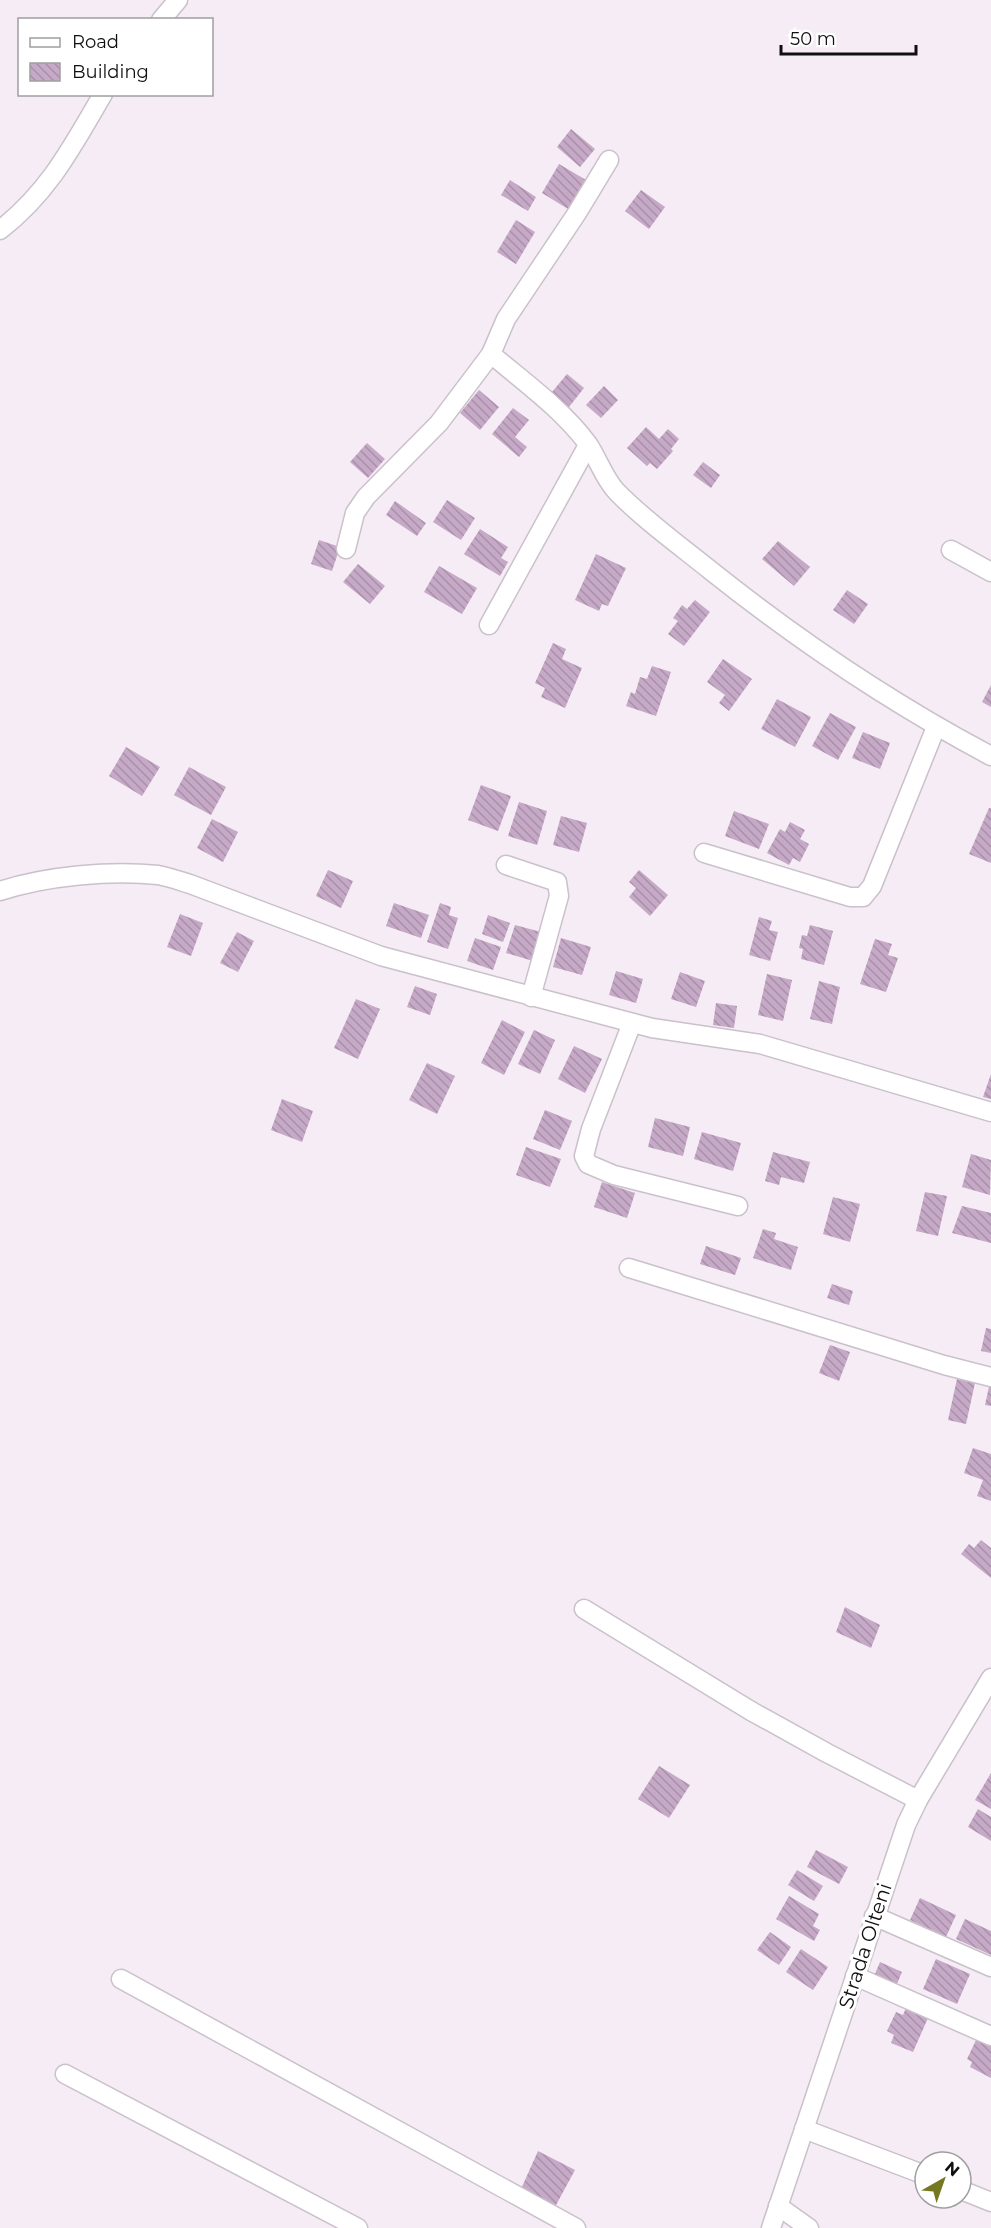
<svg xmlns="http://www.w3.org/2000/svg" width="991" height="2228" viewBox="0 0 991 2228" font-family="Montserrat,sans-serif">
  <defs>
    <pattern id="building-back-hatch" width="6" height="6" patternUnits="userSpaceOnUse" patternTransform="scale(1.5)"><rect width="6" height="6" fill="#c6a9c6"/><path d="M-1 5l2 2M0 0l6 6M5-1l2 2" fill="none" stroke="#a990a9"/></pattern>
  </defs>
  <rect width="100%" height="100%" fill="#f5ecf5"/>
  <!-- building -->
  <g fill="url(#building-back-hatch)">
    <path d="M571 129 595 149 580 167 557 147Z"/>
    <path d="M559 164 586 180 568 209 542 193Z"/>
    <path d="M510 180 536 197 528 211 501 195Z"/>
    <path d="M641 190 665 207 649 229 625 211Z"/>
    <path d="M516 220 535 232 516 264 497 252Z"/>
    <path d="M567 374 584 388 569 407 552 392Z"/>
    <path d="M604 386 618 400 601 418 586 405Z"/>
    <path d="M479 390 499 407 480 430 460 413Z"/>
    <path d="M513 408 529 420 515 437 527 447 519 457 492 434Z"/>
    <path d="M646 427 659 439 668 429 679 439 671 449 673 451 657 469 650 463 647 466 627 448Z"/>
    <path d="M367 443 385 459 368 478 350 462Z"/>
    <path d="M703 462 720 475 711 488 693 475Z"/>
    <path d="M447 500 475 518 461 540 433 522Z"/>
    <path d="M395 501 426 523 417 536 386 515Z"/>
    <path d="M480 529 508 547 501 558 508 562 500 576 464 554Z"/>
    <path d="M319 540 340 547 332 571 311 564Z"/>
    <path d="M778 541 810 567 794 586 762 559Z"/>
    <path d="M596 554 626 568 608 606 602 604 599 611 575 600Z"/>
    <path d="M358 564 385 586 370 604 343 582Z"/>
    <path d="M439 566 477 588 462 614 424 592Z"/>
    <path d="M847 590 868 604 854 624 833 610Z"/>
    <path d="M695 600 710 612 684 646 668 634 678 621 673 618 682 605 687 609Z"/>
    <path d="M553 643 566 649 562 659 582 668 565 708 541 697 545 688 535 683Z"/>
    <path d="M723 659 752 679 729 711 719 703 725 695 707 682Z"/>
    <path d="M652 666 671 672 656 716 626 706 631 692 635 694 640 677 647 679Z"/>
    <path d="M991 685V707L982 702Z"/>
    <path d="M777 699 811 717 795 747 761 729Z"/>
    <path d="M830 713 856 727 838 760 812 746Z"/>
    <path d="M863 732 890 743 880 769 852 758Z"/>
    <path d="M126 747 160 767 142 796 109 776Z"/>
    <path d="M189 767 226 787 211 815 174 795Z"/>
    <path d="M481 785 511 796 498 831 468 820Z"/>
    <path d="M519 802 547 811 537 845 508 836Z"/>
    <path d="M989 808H991V863L969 854Z"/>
    <path d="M734 811 769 824 759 849 725 836Z"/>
    <path d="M561 816 587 823 579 852 553 845Z"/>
    <path d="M212 819 238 832 223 862 197 848Z"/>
    <path d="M790 822 805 830 800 839 809 844 800 862 793 858 789 865 767 853 780 829 785 832Z"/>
    <path d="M328 870 353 881 341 908 316 896Z"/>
    <path d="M639 870 668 895 650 916 629 897 636 888 629 882Z"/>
    <path d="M394 903 429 915 421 938 386 926Z"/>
    <path d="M440 903 451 907 449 915 458 918 448 949 427 942Z"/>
    <path d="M180 914 203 923 191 956 167 947Z"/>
    <path d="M488 915 510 923 503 942 482 934Z"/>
    <path d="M759 917 772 921 769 930 778 932 770 961 749 955Z"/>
    <path d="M515 925 541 932 533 961 506 953Z"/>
    <path d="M810 925 833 931 824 965 801 959 803 949 799 948 802 935 807 936Z"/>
    <path d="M237 932 254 941 238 972 220 963Z"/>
    <path d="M475 938 501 947 493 970 467 961Z"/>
    <path d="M561 938 591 947 582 975 553 967Z"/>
    <path d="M875 939 892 944 888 955 898 958 886 992 860 984Z"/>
    <path d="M616 971 643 979 636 1003 609 995Z"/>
    <path d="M680 972 705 981 696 1007 671 999Z"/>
    <path d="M767 974 792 980 783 1021 758 1015Z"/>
    <path d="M819 981 840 987 832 1024 810 1019Z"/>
    <path d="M415 986 437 994 430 1015 407 1007Z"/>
    <path d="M356 999 380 1009 358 1059 334 1048Z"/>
    <path d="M716 1003 737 1006 734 1028 713 1025Z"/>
    <path d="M502 1020 525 1032 504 1075 481 1063Z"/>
    <path d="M534 1030 555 1040 540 1074 518 1064Z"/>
    <path d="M574 1046 602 1059 585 1093 558 1079Z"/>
    <path d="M427 1063 455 1076 437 1114 409 1100Z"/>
    <path d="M991 1074V1099L983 1097Z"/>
    <path d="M282 1099 313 1111 302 1142 271 1130Z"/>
    <path d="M545 1110 572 1121 560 1150 533 1139Z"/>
    <path d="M655 1118 690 1127 683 1156 648 1147Z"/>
    <path d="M702 1132 741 1143 733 1171 694 1159Z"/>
    <path d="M526 1147 561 1159 550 1187 516 1175Z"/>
    <path d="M773 1152 810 1162 804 1183 781 1177 779 1185 765 1181Z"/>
    <path d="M971 1154 991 1160 990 1195 962 1187Z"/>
    <path d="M602 1182 635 1193 627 1218 594 1207Z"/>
    <path d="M925 1192 947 1196 938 1236 916 1231Z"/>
    <path d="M833 1197 860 1204 850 1242 823 1234Z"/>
    <path d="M962 1206 991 1213V1243L952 1233Z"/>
    <path d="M763 1229 776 1233 774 1239 798 1247 791 1270 753 1258Z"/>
    <path d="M706 1246 741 1258 735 1275 700 1264Z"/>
    <path d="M832 1284 853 1291 849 1305 827 1298Z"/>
    <path d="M986 1328 991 1329V1353L981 1351Z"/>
    <path d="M830 1345 850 1352 839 1381 819 1373Z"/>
    <path d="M957 1379 975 1383 966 1424 948 1420Z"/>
    <path d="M990 1382H991V1406L985 1405Z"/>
    <path d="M973 1448 991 1454V1501L977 1496 983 1480 964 1473Z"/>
    <path d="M981 1540 991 1548V1578L961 1554 969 1544 974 1548Z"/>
    <path d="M845 1607 880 1625 871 1648 836 1632Z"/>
    <path d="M659 1766 690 1785 669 1818 638 1799Z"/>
    <path d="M991 1773V1809L975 1800Z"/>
    <path d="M978 1809 991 1817V1841L968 1827Z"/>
    <path d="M816 1850 848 1867 839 1884 807 1867Z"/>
    <path d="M797 1870 823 1886 814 1901 788 1885Z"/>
    <path d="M789 1896 819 1914 813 1926 820 1930 814 1941 776 1919Z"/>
    <path d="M920 1898 956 1915 946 1937 910 1920Z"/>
    <path d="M965 1919 991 1931V1955L956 1939Z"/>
    <path d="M770 1932 791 1947 779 1965 757 1950Z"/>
    <path d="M801 1949 828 1967 813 1990 786 1972Z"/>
    <path d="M936 1959 970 1974 957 2004 923 1989Z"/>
    <path d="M880 1962 902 1972 894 1991 872 1981Z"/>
    <path d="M906 2008 928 2018 913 2052 891 2043 894 2035 887 2031 896 2012 903 2015Z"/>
    <path d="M977 2038 991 2045V2078L970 2067 972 2062 967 2059Z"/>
    <path d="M538 2151 575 2170 555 2207 521 2189Z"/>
  </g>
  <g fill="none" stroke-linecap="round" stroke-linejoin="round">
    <!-- minor casing -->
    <g stroke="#cac1ca" stroke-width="21">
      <g id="minor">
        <path d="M161 20 178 0"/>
        <path d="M0 230C49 192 72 147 103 94"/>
        <path d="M491 354C524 382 562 409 588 444 598 459 604 478 616 491 644 520 679 545 710 570 799 641 891 703 991 756"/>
        <path d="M346 549 355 513 366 497 439 423 491 354 506 319 577 213 609 160"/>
        <path d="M951 550 991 572"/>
        <path d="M489 625 588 445"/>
        <path d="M704 853 850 897H863L872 886 936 727"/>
        <path d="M506 865 557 882 559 896 531 997"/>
        <path d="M0 891C46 876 110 870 158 875 169 877 180 881 190 884L381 956 652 1028 760 1044 991 1112"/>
        <path d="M632 1023 591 1129 584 1156 588 1164 614 1175 738 1206"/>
        <path d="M629 1268 944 1365 991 1377"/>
        <path d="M584 1609 751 1711 827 1753 918 1800"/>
        <path d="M874 1916 991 1967"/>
        <path d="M855 1976 991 2036"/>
        <path d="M121 1979 576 2228"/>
        <path d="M65 2074 358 2228"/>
        <path d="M804 2129 925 2175"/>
        <path d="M961 2190 991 2202"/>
        <path d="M778 2206 809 2228"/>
        <path d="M771 2228 906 1825 918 1800 991 1678"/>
      </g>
    </g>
    <!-- minor -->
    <use href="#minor" stroke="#fff" stroke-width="18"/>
  </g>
  <g text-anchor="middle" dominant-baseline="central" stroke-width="6" stroke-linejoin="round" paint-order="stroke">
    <!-- street labels -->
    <g font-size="20" fill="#120f12" stroke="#fff">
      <text transform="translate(865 1946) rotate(-72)">Strada Olteni</text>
    </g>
  </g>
  <!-- legend -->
  <rect x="18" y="18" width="195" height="78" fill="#ffffff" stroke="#a09fa0" stroke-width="1.5"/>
  <rect x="30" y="38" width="30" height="9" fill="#ffffff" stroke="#a09fa0" stroke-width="1.5"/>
  <text x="72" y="48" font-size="18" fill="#120f12">Road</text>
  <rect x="30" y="63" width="30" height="18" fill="url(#building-back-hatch)" stroke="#a09fa0" stroke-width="1.5"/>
  <text x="72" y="78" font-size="18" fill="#120f12">Building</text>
  <!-- north arrow -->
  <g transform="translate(943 2180) rotate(40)"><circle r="28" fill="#ffffff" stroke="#a09fa0" stroke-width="1.5"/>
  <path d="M0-4.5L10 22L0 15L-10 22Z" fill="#747921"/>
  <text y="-9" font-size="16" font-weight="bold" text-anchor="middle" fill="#120f12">N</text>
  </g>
  <!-- scale -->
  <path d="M781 45v9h135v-9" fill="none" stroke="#120f12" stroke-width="3"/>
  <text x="790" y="45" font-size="18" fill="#120f12" stroke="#ffffff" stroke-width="4.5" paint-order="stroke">50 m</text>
</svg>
